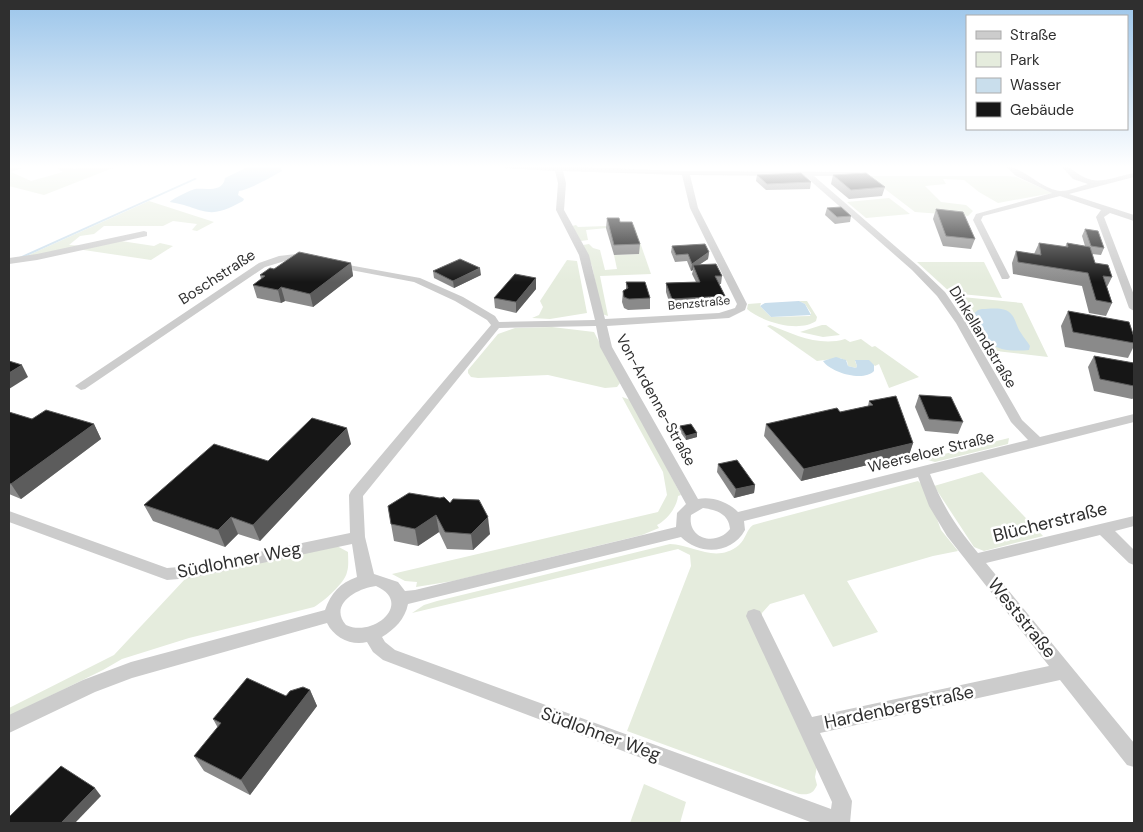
<svg xmlns="http://www.w3.org/2000/svg" width="1143" height="832" viewBox="0 0 1143 832" font-family="'DM Sans',sans-serif">
  <rect width="100%" height="100%" fill="#fff"/>
  <!-- green -->
  <g fill="#e5ecdd">
    <path d="M9 166H28L11 172 31 181 63 172 57 168 66 166 75 169 87 166H118L44 195 9 186Z"/>
    <path d="M868 176H1008L1016 177 1053 193 998 203 979 192 964 180 943 179 946 184 925 186 941 202 966 205 973 211 968 216 915 212Z"/>
    <path d="M889 198 910 214 866 218 847 202Z"/>
    <path d="M149 201 214 222 197 231 192 230 197 224 173 221 163 226H104L94 234 80 236 69 245 87 246 20 259Z"/>
    <path d="M576 225 578 227 634 225 651 274 600 276 608 316 602 314 592 266 583 245 589 244 593 248 600 250 605 270 617 269 614 255 639 254 607 228 586 230 588 240 581 241 572 226Z"/>
    <path d="M121 241 154 246 160 243 173 246 151 260 77 249Z"/>
    <path d="M567 260 577 261 587 313 550 319 532 318 539 315 543 307 540 301Z"/>
    <path d="M917 262H984L1002 298 951 293Z"/>
    <path d="M952 296 1022 303 1048 357 987 350 967 316Z"/>
    <path d="M799 301H807L817 317 816 321C799 333 762 322 747 309L748 304 761 303 760 306 771 317 810 316 811 313 805 304Z"/>
    <path d="M770 325C793 334 819 347 845 339L850 342 861 339 872 347 875 346 919 377 889 388 879 364 875 366 874 365 855 361 857 366 856 368 848 366 847 361 840 358 817 361 767 326Z"/>
    <path d="M822 325H826L840 335 823 337 800 332Z"/>
    <path d="M552 327 594 332 620 383 617 387 605 388 548 375 478 378 471 377 468 373V370L498 334 515 328Z"/>
    <path d="M622 397 631 400 681 495 678 496C677 507 667 520 657 525L659 528 642 535 453 581 416 587 417 582 405 581 392 574 658 512 667 495 663 472Z"/>
    <path d="M1009 438 1008 444 935 462 924 459Z"/>
    <path d="M982 472 1043 536 984 551 974 547 934 486Z"/>
    <path d="M918 481 926 488 941 530 958 551 933 556 847 581 878 632 833 647 804 594 770 604 762 613V618L817 766 815 777 817 785C813 794 809 795 799 794L627 731 691 566 690 555 678 549 412 613 424 605 437 601 670 544C694 545 716 564 739 545 746 539 746 530 753 525Z"/>
    <path d="M337 546 348 552C348 558 349 566 347 572 345 583 323 602 314 607L189 638 122 659 103 670 9 716V708L114 655 186 578Z"/>
    <path d="M644 784 686 802 680 823H630Z"/>
  </g>
  <!-- water -->
  <g fill="#c9deec">
    <path d="M250 166H285L281 168 282 171C271 177 251 189 239 191L238 195 244 199 243 201C205 222 206 208 170 202 172 199 191 190 195 189 205 188 223 193 225 178Z"/>
    <path d="M195 178 197 179 20 259H15Z"/>
    <path d="M799 301 805 304 811 315 771 317 760 306 765 303Z"/>
    <path d="M982 309C991 309 1006 306 1012 315 1016 320 1017 328 1021 333 1024 338 1027 341 1030 346L1029 350C1018 351 998 352 990 342 983 334 980 324 971 316L978 310Z"/>
    <path d="M836 357 846 360 848 366 856 368 857 366 855 360H869L874 365V371C864 382 831 373 823 361Z"/>
  </g>
  <g fill="none" stroke-linecap="round" stroke-linejoin="round">
    <!-- minor -->
    <g fill="#ccc" fill-rule="evenodd">
      <path d="M501 166H561L680 171 860 172V176H814L918 266 945 292 966 323 1022 420 1040 437 1134 414V422L930 474C943 507 956 526 978 553L1134 516V526L1115 531 1134 550V565L1129 563 1100 535 986 563 1134 743V767L1127 765 1060 680 820 733 852 801 850 823H813L383 660 373 652 367 642C352 646 334 638 327 623L132 678 95 692 9 733V715L83 680 131 662 325 610C331 593 340 583 357 577L352 544 191 578 167 580 9 522V511L167 568 191 566 350 533 349 495 351 491 491 325 487 320 455 301 414 282 335 267 330 264 332 262 420 278 463 297 495 316 499 322 595 320 579 255 556 210 558 183 555 171 504 168ZM563 171 682 175 690 208 737 304 735 308 719 313 605 319 589 255 564 210 566 183ZM690 175 805 176 912 270 937 296 956 323 1011 422 1028 440 738 512C729 502 711 496 698 499L612 347 607 326 729 318 745 310 747 304 698 208ZM596 326 600 347 686 504 677 513 676 527 415 590 405 591 398 582 374 574 365 537 363 496 499 328ZM918 477 929 506 947 536 1049 666 812 717 760 611 754 609 748 611 746 616 832 802 831 809 395 650 385 642 382 637C395 629 405 619 408 604L681 537C700 556 732 554 745 530L744 521ZM703 508C717 510 729 514 730 529 717 546 687 540 691 515ZM376 586C414 603 373 638 346 625 328 604 358 588 376 586Z"/>
      <path d="M1005 166C1022 166 1042 190 1061 191 1070 191 1080 186 1088 184L1073 179 1061 166H1068C1094 189 1104 179 1134 173V177L1069 194 1134 215V221L1110 213 1104 217 1134 295V311L1129 308 1096 217 1101 210 1060 196 983 216 981 220 1010 277 1008 279H1002L973 220 976 214 1052 193 1016 176Z"/>
      <path d="M1129 166H1134V168H1130Z"/>
      <path d="M144 231 147 232V236L37 260 9 264V258L37 254Z"/>
      <path d="M296 254 311 257 313 259 308 262 285 261 265 267 85 389 81 390 75 386 259 263 279 256Z"/>
    </g>
  </g>
  <!-- wall -->
  <g fill="#8a8a8a">
    <path d="M757 175 811 182 810 189 766 190 756 181Z"/>
    <path d="M833 175 885 187 882 196 849 199 831 184Z"/>
    <path d="M827 208 851 216 850 222 835 224 825 215Z"/>
    <path d="M936 209 975 239 971 249 943 246 933 219Z"/>
    <path d="M607 218 620 222 640 244 639 254 614 255 606 228Z"/>
    <path d="M1085 229 1104 248 1101 255 1092 254 1095 263 1112 277 1107 287 1112 303 1106 316 1089 313 1082 286 1013 274 1012 263 1016 251 1034 254 1039 243 1065 247 1067 243 1085 246 1082 236Z"/>
    <path d="M672 246 709 252 708 259 699 265 722 276 721 284H719L725 296 723 305 671 308 666 292V283L696 282 692 274 693 270 691 271 687 261 675 262 671 252Z"/>
    <path d="M351 263 353 276 313 307 285 301 281 303 257 298 253 285 261 279 260 275 274 269Z"/>
    <path d="M433 271 481 275 454 288 434 278Z"/>
    <path d="M626 282 650 298V309L628 310 624 308 622 302 623 291 626 289Z"/>
    <path d="M536 289 516 313 495 308 494 298Z"/>
    <path d="M1068 311 1134 337V346L1128 358 1065 347 1061 326Z"/>
    <path d="M1094 356 1134 363V398L1132 399 1094 391 1088 367Z"/>
    <path d="M919 395 963 422 958 434 925 431 915 407Z"/>
    <path d="M869 401 913 443 909 455 801 481 764 436 766 424 840 412 868 406Z"/>
    <path d="M9 412 32 419 94 424 101 439 21 499 9 494Z"/>
    <path d="M680 426 697 433V437L686 440 679 430Z"/>
    <path d="M351 444 260 541 238 534 225 547 153 521 144 505 268 461Z"/>
    <path d="M718 464 755 485 754 493 734 498 717 472Z"/>
    <path d="M409 493 490 534 473 550 447 549 439 532 418 546 394 541 391 524Z"/>
    <path d="M310 690 317 706 250 795 204 771 194 756 218 728 213 719Z"/>
  </g>
  <!-- shaded-wall -->
  <g fill="#5c5c5c">
    <path d="M709 252 708 259 694 268 693 265V270L691 271 692 264Z"/>
    <path d="M351 263 353 276 313 307 310 294Z"/>
    <path d="M480 268 481 275 454 288 453 281Z"/>
    <path d="M536 278V289L516 313V302Z"/>
    <path d="M281 287 285 301 281 303 278 290Z"/>
    <path d="M22 365 28 377 9 389V373Z"/>
    <path d="M94 424 101 439 21 499 11 484Z"/>
    <path d="M347 428 351 444 260 541 253 525Z"/>
    <path d="M697 433V437L686 440V436Z"/>
    <path d="M913 443 909 455 801 481 804 469Z"/>
    <path d="M755 485 754 493 734 498 736 489Z"/>
    <path d="M436 515 439 532 418 546 415 529Z"/>
    <path d="M231 517 238 534 225 547 218 530Z"/>
    <path d="M488 517 490 534 473 550 471 534Z"/>
    <path d="M310 690 317 706 250 795 241 780Z"/>
    <path d="M95 788 101 796 75 823H61Z"/>
  </g>
  <!-- building -->
  <g fill="#161616" stroke="#5c5c5c">
    <path d="M801 173 811 182 767 184 757 175Z"/>
    <path d="M866 173 885 187 851 190 833 175Z"/>
    <path d="M841 207 851 216 837 217 827 208Z"/>
    <path d="M936 209 963 212 975 239 946 236Z"/>
    <path d="M607 218H619L620 222H632L640 244 614 245Z"/>
    <path d="M1085 229 1098 231 1104 248 1091 246Z"/>
    <path d="M1039 243 1068 247 1067 243 1090 247 1095 263 1108 265 1112 277 1103 276 1112 303 1096 300 1088 273 1018 262 1016 251 1041 255Z"/>
    <path d="M705 244 709 252 692 264 688 254 676 255 672 246Z"/>
    <path d="M299 252 351 263 310 294 281 287 278 290 253 285 265 276 260 275 270 268 274 269Z"/>
    <path d="M460 259 480 268 453 281 433 271Z"/>
    <path d="M716 264 722 276H715L725 296 672 299 666 283 700 282 693 265Z"/>
    <path d="M515 274 536 278 516 302 494 298Z"/>
    <path d="M626 282H645L650 298 629 299 624 297 623 291 628 288Z"/>
    <path d="M1068 311 1129 322 1134 337V343L1073 332Z"/>
    <path d="M1094 356 1134 363V386L1100 379Z"/>
    <path d="M9 361 22 365 9 373Z"/>
    <path d="M919 395 951 397 963 422 929 419Z"/>
    <path d="M896 396 913 443 804 469 766 424 837 408 840 412 873 405 869 401Z"/>
    <path d="M46 410 94 424 11 484 9 483V412L32 419Z"/>
    <path d="M312 418 347 428 253 525 231 517 218 530 144 505 214 444 268 461Z"/>
    <path d="M691 424 697 433 686 436 680 426Z"/>
    <path d="M737 460 755 485 736 489 718 464Z"/>
    <path d="M409 493 440 498 444 497 450 503 453 499 479 500 488 517 471 534 445 532 436 515 415 529 391 524 388 506Z"/>
    <path d="M247 678 286 696 290 691 303 687 310 690 241 780 194 756 221 723 213 719Z"/>
    <path d="M61 766 95 788 61 823H9V817Z"/>
  </g>
  <!-- sky -->
  <linearGradient id="sky" x2="0" y2="1"><stop stop-color="#9bc5ea"/><stop offset="0.59" stop-color="#fff"/><stop offset="1" stop-color="#fff" stop-opacity="0"/></linearGradient>
  <rect width="1143" height="282" fill="url(#sky)"/>
  <g text-anchor="middle" dominant-baseline="central" stroke-width="5" stroke-linejoin="round" paint-order="stroke">
    <!-- far-street labels -->
    <g font-size="12" fill="#2f2f2f" stroke="#fff">
      <text transform="translate(699 303) rotate(-5)">Benzstraße</text>
    </g>
    <!-- street labels -->
    <g font-size="15" fill="#2f2f2f" stroke="#fff">
      <text transform="translate(217 277) rotate(-33)">Boschstraße</text>
      <text transform="translate(983 337) rotate(59)">Dinkellandstraße</text>
      <text transform="translate(656 400) rotate(61)">Von-Ardenne-Straße</text>
      <text transform="translate(931 452) rotate(-14)">Weerseloer Straße</text>
    </g>
    <!-- near-street labels -->
    <g font-size="18" fill="#2f2f2f" stroke="#fff">
      <text transform="translate(1050 522) rotate(-14)">Blücherstraße</text>
      <text transform="translate(239 560) rotate(-11)">Südlohner Weg</text>
      <text transform="translate(1022 618) rotate(51)">Weststraße</text>
      <text transform="translate(899 707) rotate(-12)">Hardenbergstraße</text>
      <text transform="translate(601 734) rotate(20)">Südlohner Weg</text>
    </g>
  </g>
  <!-- border -->
  <rect width="1143" height="832" fill="none" stroke="#2f2f2f" stroke-width="20"/>
  <!-- legend -->
  <rect x="966" y="15" width="162" height="115" fill="#ffffff" stroke="#acacac"/>
  <rect x="976" y="31" width="25" height="8" fill="#cccccc" stroke="#acacac"/>
  <text x="1010" y="40" font-size="15" fill="#2f2f2f">Straße</text>
  <rect x="976" y="52" width="25" height="15" fill="#e5ecdd" stroke="#acacac"/>
  <text x="1010" y="65" font-size="15" fill="#2f2f2f">Park</text>
  <rect x="976" y="78" width="25" height="15" fill="#c9deec" stroke="#acacac"/>
  <text x="1010" y="90" font-size="15" fill="#2f2f2f">Wasser</text>
  <rect x="976" y="102" width="25" height="15" fill="#161616" stroke="#acacac"/>
  <text x="1010" y="115" font-size="15" fill="#2f2f2f">Gebäude</text>
</svg>
